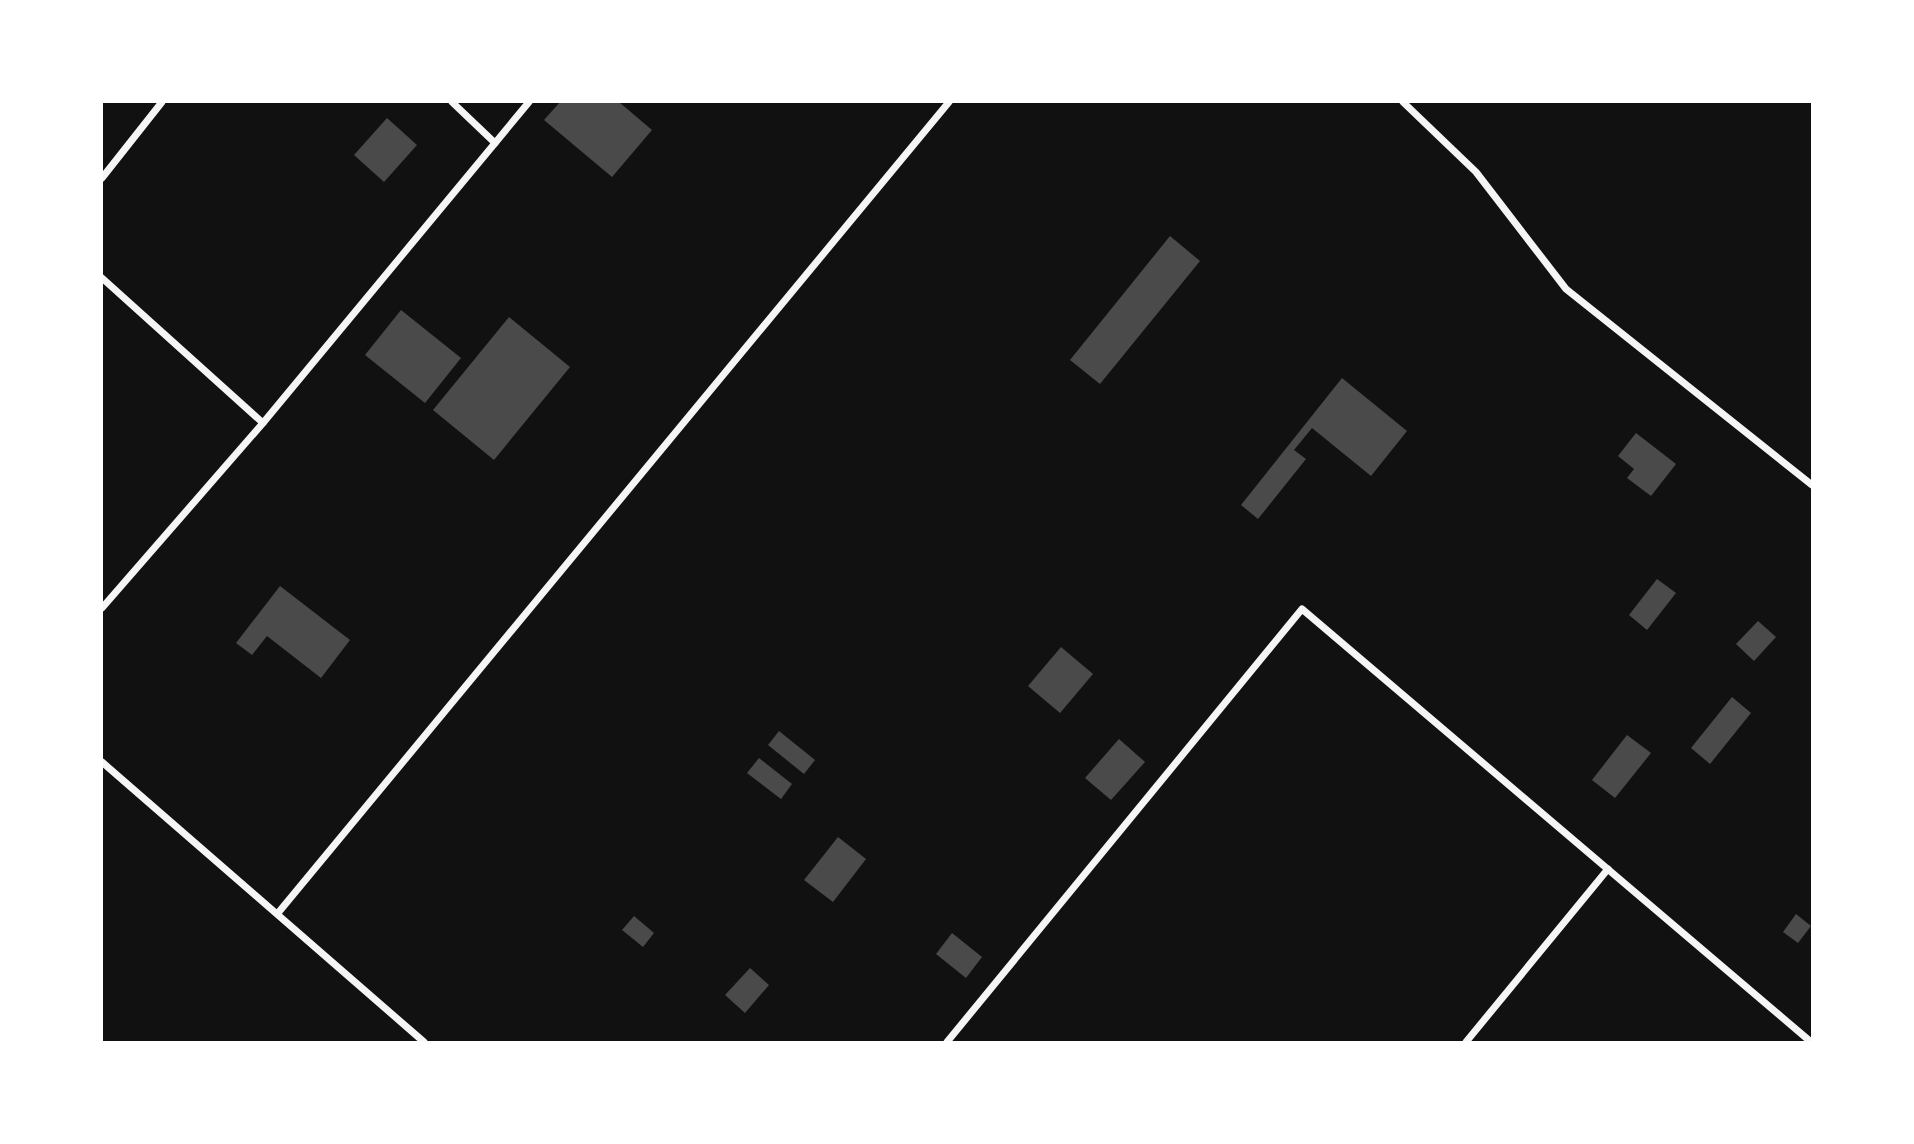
<svg xmlns="http://www.w3.org/2000/svg" width="1914" height="1144" viewBox="0 0 1914 1144" font-family="'Alegreya Sans',sans-serif">
  <rect width="100%" height="100%" fill="#111"/>
  <!-- building -->
  <g fill="#4a4a4a">
    <path d="M560 102H619L652 130 612 177 544 120Z"/>
    <path d="M387 118 417 145 384 182 354 155Z"/>
    <path d="M1170 236 1200 261 1100 384 1070 360Z"/>
    <path d="M401 310 461 358 425 403 365 355Z"/>
    <path d="M509 317 570 367 494 460 433 410Z"/>
    <path d="M1342 378 1407 431 1371 476 1312 428 1294 450 1306 459 1258 519 1241 505Z"/>
    <path d="M1636 433 1676 464 1651 496 1627 478 1634 469 1618 456Z"/>
    <path d="M1657 579 1676 593 1647 630 1629 615Z"/>
    <path d="M280 586 350 640 321 678 267 636 252 655 236 643Z"/>
    <path d="M1758 621 1776 637 1754 661 1736 644Z"/>
    <path d="M1061 647 1093 674 1060 713 1028 686Z"/>
    <path d="M1732 697 1751 713 1710 764 1691 748Z"/>
    <path d="M779 731 815 760 804 774 768 745Z"/>
    <path d="M1627 735 1651 753 1615 798 1592 780Z"/>
    <path d="M1119 739 1145 762 1111 800 1085 778Z"/>
    <path d="M759 758 792 784 781 799 747 773Z"/>
    <path d="M838 837 866 859 833 902 804 880Z"/>
    <path d="M1796 914 1811 926 1798 943 1783 932Z"/>
    <path d="M634 916 654 933 643 947 622 930Z"/>
    <path d="M952 933 982 957 966 978 936 954Z"/>
    <path d="M750 968 769 985 745 1013 725 995Z"/>
  </g>
  <g fill="none" stroke-linecap="round" stroke-linejoin="round">
    <!-- minor -->
    <g stroke="#f5f5f5" stroke-width="7">
      <path d="M452 102 495 143"/>
      <path d="M1403 102 1476 172 1566 289 1812 485"/>
      <path d="M102 178 162 102"/>
      <path d="M102 278 263 423"/>
      <path d="M102 608 263 423 529 102"/>
      <path d="M102 762 424 1042"/>
      <path d="M278 913 949 102"/>
      <path d="M947 1042 1302 609 1811 1042"/>
      <path d="M1466 1042 1608 869"/>
    </g>
  </g>
  <!-- border -->
  <rect width="1914" height="1144" fill="none" stroke="#ffffff" stroke-width="206"/>
</svg>
